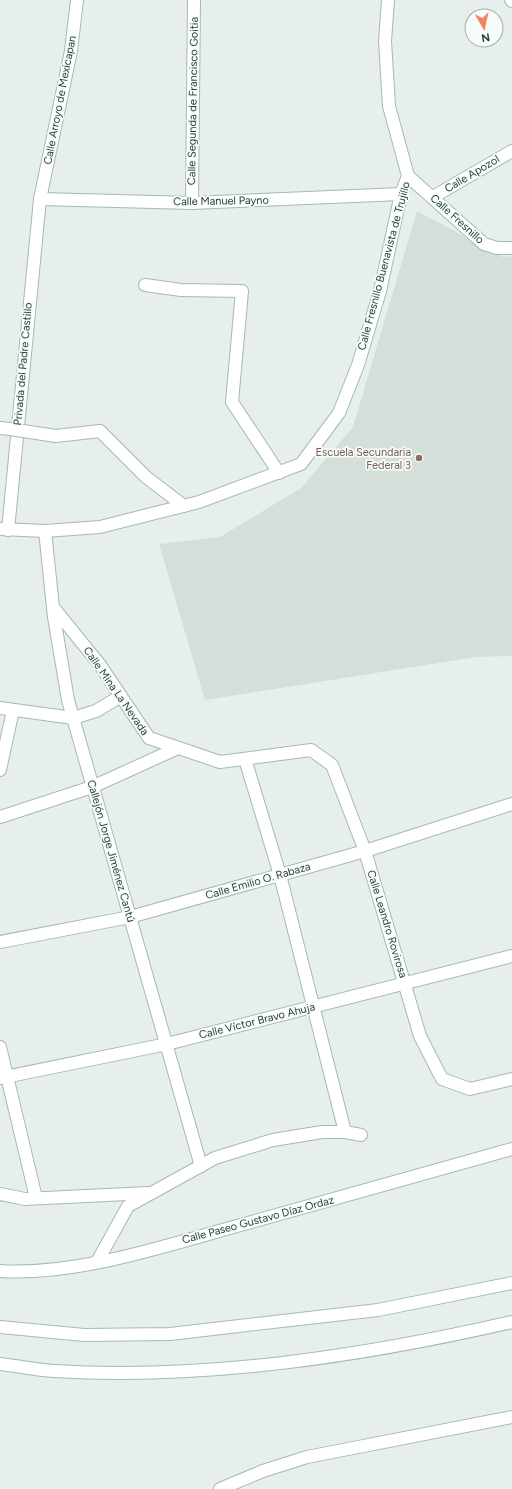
<svg xmlns="http://www.w3.org/2000/svg" width="512" height="1489" viewBox="0 0 512 1489" font-family="Figtree,sans-serif">
  <rect width="100%" height="100%" fill="#e6efeb"/>
  <!-- built -->
  <path fill="#d4dfda" d="M417 211 503 257 512 256V656L476 657 205 700 159 544 220 537 301 488 353 427Z"/>
  <g fill="none" stroke-linecap="round" stroke-linejoin="round">
    <!-- street casing -->
    <g stroke="#a8b8b2" stroke-width="14">
      <g id="street">
        <path d="M511 0 512 1"/>
        <path d="M408 176 484 244 497 248H512"/>
        <path d="M433 197 512 151"/>
        <path d="M40 199 192 203 401 194"/>
        <path d="M192 203 194 0"/>
        <path d="M145 285 181 290 242 291 232 402 279 473"/>
        <path d="M0 428 10 429"/>
        <path d="M56 436 100 431 146 477 184 506"/>
        <path d="M0 529 45 531 100 527 199 502 301 464 339 413 358 365 380 291 401 194 408 176 389 106 385 41 388 0"/>
        <path d="M8 530 40 199 71 51 77 0"/>
        <path d="M45 531 54 617 68 700 201 1166"/>
        <path d="M53 607 100 665 149 738 220 762 311 750 332 765 365 851 420 1036 442 1079 470 1089 512 1079"/>
        <path d="M0 708 73 718 96 711 121 696"/>
        <path d="M245 759 280 875 345 1132"/>
        <path d="M0 770 13 710"/>
        <path d="M0 817 92 787 178 748"/>
        <path d="M0 942 130 917 365 851 512 804"/>
        <path d="M0 1047 36 1198"/>
        <path d="M0 1078 167 1044 512 956"/>
        <path d="M0 1194 25 1199 148 1193"/>
        <path d="M97 1262 128 1206 215 1158 273 1140 322 1132H345L361 1135"/>
        <path d="M220 1489 263 1471 307 1457 512 1417"/>
      </g>
    </g>
    <!-- secondary casing -->
    <g stroke="#a4bbb3" stroke-width="14">
      <g id="secondary">
        <path d="M0 1271C76 1276 164 1246 237 1226 329 1200 420 1175 512 1149"/>
        <path d="M0 1327 84 1335 170 1334 378 1310 512 1283"/>
        <path d="M0 1364C18 1366 36 1370 54 1371 207 1380 363 1356 512 1322"/>
      </g>
    </g>
    <!-- street -->
    <use href="#street" stroke="#fff" stroke-width="12"/>
    <!-- secondary -->
    <use href="#secondary" stroke="#fff" stroke-width="12"/>
    <!-- street-bridge casing -->
    <g stroke="#a8b8b2" stroke-width="14" stroke-linecap="butt">
      <path id="street-bridge" d="M10 429 56 436"/>
    </g>
    <!-- street-bridge -->
    <use href="#street-bridge" stroke="#fff" stroke-width="12"/>
  </g>
  <!-- markers -->
  <circle fill="#8d6e63" stroke="#f7fbf9" stroke-width="1.5" cx="419" cy="458" r="4"/>
  <g text-anchor="middle" dominant-baseline="central" stroke-width="3.5" stroke-linejoin="round" paint-order="stroke">
    <!-- street labels -->
    <g font-size="11" fill="#24423a" stroke="#f7fbf9">
      <text transform="translate(60 100) rotate(-79)">Calle Arroyo de Mexicapan</text>
      <text transform="translate(193 101) rotate(-89)">Calle Segunda de Francisco Goitia</text>
      <text transform="translate(472 174) rotate(-31)">Calle Apozol</text>
      <text transform="translate(221 201) rotate(-1)">Calle Manuel Payno</text>
      <text transform="translate(457 219) rotate(42)">Calle Fresnillo</text>
      <text transform="translate(384 266) rotate(-75)">Calle Fresnillo Buenavista de Trujillo</text>
      <text transform="translate(23 364) rotate(-85)">Privada del Padre Castillo</text>
      <text transform="translate(116 691) rotate(55)">Calle Mina La Nevada</text>
      <text transform="translate(111 851) rotate(74)">Callejón Jorge Jiménez Cantú</text>
      <text transform="translate(258 881) rotate(-16)">Calle Emilio O. Rabaza</text>
      <text transform="translate(387 924) rotate(73)">Calle Leandro Rovirosa</text>
      <text transform="translate(257 1021) rotate(-14)">Calle Víctor Bravo Ahuja</text>
      <text transform="translate(258 1220) rotate(-15)">Calle Paseo Gustavo Díaz Ordaz</text>
    </g>
    <!-- education labels -->
    <g font-size="11" fill="#785e54" stroke="#f7fbf9" text-anchor="end">
      <text x="411" y="452">Escuela Secundaria<tspan x="411" dy="13">Federal 3</tspan></text>
    </g>
  </g>
  <!-- north arrow -->
  <g transform="translate(484 28) rotate(171)"><circle r="19" fill="#f7fbf9" stroke="#a3b1ad"/>
  <path d="M0-3L7 15L0 10L-7 15Z" fill="#f4845f"/>
  <text y="-6" font-size="11" font-weight="bold" text-anchor="middle" fill="#24423a">N</text>
  </g>
</svg>
